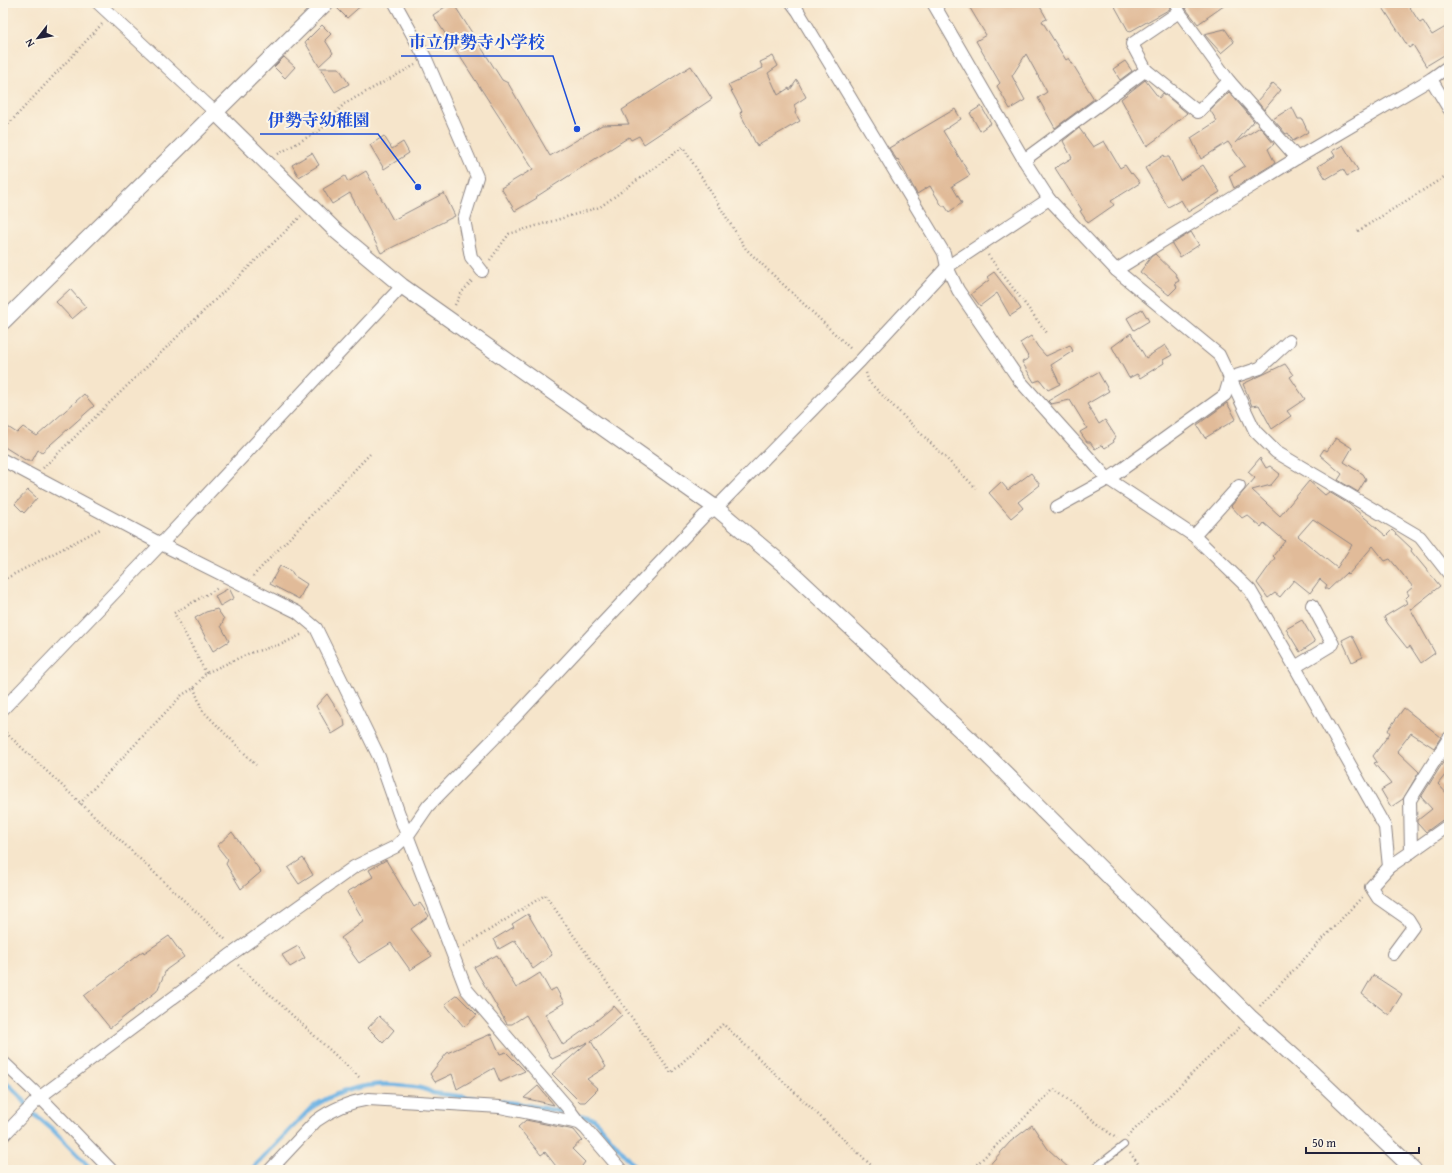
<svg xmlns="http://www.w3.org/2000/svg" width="1452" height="1173" viewBox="0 0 1452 1173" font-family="'Gentium Book Plus','Noto Serif JP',serif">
  <rect width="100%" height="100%" fill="#fcf5e5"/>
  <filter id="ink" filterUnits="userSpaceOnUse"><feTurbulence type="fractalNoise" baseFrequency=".025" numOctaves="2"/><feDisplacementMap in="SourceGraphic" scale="8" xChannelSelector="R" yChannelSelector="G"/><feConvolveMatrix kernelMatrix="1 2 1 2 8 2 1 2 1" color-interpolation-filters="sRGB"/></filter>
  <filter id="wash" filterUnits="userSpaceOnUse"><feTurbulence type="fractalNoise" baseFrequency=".012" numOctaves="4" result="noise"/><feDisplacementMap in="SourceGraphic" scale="16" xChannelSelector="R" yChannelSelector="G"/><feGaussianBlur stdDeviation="0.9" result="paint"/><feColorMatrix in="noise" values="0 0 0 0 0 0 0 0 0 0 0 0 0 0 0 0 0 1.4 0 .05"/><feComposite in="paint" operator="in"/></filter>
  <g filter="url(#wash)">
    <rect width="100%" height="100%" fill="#f6e5cb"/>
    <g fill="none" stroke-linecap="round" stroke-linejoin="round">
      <!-- stream -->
      <g stroke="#6eb3e4" stroke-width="4.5">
        <path d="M3 1079 20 1096 34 1114 53 1130 92 1170"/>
        <path d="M576 1114 594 1119 638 1170"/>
        <path d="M251 1170 311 1108C341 1088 372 1081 406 1086 416 1087 425 1088 433 1093L521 1104 568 1113"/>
      </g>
    </g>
    <g id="blocks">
      <!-- building -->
      <g fill="#e1bb99" fill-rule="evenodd">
        <path d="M335 3H364L347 18 335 6Z"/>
        <path d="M451 3H453L502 80 508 83 550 156 602 125 629 124 622 110 691 66 712 99 644 144 639 136 631 140 629 137 536 197 537 198 515 211 501 188 533 169 433 15Z"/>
        <path d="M967 3H1038L1047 19 1042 21 1066 60 1069 58 1094 99 1055 128 1038 98 1047 92 1026 54 1012 76 1025 100 1010 109 997 86 1000 83 976 41 986 35Z"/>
        <path d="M1113 3H1169L1170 9 1129 32Z"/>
        <path d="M1184 3H1228L1198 24 1186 9Z"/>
        <path d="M1380 3H1407L1420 23 1423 21 1432 35 1449 25V52L1426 66 1413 45 1409 48Z"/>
        <path d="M322 25 331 34 325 40 333 53 319 66 305 42Z"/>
        <path d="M1225 29 1234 42 1221 53 1204 34Z"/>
        <path d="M773 56 778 66 768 73 778 95 789 88 790 90 797 80 806 97 794 105 796 111 795 113 800 121 757 146 740 113 742 111 728 85 763 68 760 62Z"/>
        <path d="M284 57 295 67 285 78 274 67Z"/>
        <path d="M1125 61 1132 71 1120 80 1113 69Z"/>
        <path d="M320 68H339L349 84 335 92Z"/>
        <path d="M1145 80 1159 98 1163 93 1187 113 1158 138 1147 146 1121 99Z"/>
        <path d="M1273 83 1281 90 1264 110 1257 101Z"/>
        <path d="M1229 92 1254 121 1235 143 1260 127 1274 144 1268 149 1275 163 1234 188 1229 176 1245 166 1228 142 1201 159 1191 138 1217 121 1210 110Z"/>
        <path d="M981 106 991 123 980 131 970 113Z"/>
        <path d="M1292 107 1298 119H1302L1308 132 1293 141 1288 133 1286 134 1273 119Z"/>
        <path d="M955 109 961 119 943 131 970 175 952 186 962 203 949 212 945 206H942L930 186 917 194 898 159 897 160 889 148Z"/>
        <path d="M1079 128 1093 147 1104 141 1120 168 1125 165 1131 174 1132 173 1140 183 1111 201 1114 205 1088 223 1080 211 1082 210 1055 168 1072 158 1063 141Z"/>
        <path d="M384 136 392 149 403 142 409 153 384 169 370 145Z"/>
        <path d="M1343 145 1358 170 1347 176 1343 169 1326 179 1318 166 1335 156 1332 151Z"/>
        <path d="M312 153 319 165 299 177 292 165Z"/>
        <path d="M1164 155 1165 157H1169L1180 180 1203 165 1220 192 1188 212 1181 200 1168 207 1145 168Z"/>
        <path d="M366 171 393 220 444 193 455 216 381 253 350 193 332 204 323 189 345 176 348 182Z"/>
        <path d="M1191 232 1199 245 1180 257 1172 244Z"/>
        <path d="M1155 254 1175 273 1179 281 1175 283 1177 287 1169 295 1140 272 1151 257Z"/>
        <path d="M994 272 1014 298 1021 309 1010 316 997 293 980 306 971 294 989 280 987 277Z"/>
        <path d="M70 289 86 307 72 319 56 302Z"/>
        <path d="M1142 309 1149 321 1134 330 1127 318Z"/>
        <path d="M1131 333 1146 358 1165 345 1172 355 1163 360 1164 363 1140 378 1137 374 1129 378 1112 347Z"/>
        <path d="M1031 336 1038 347 1046 356 1070 345 1073 351 1051 365 1060 384 1048 390 1040 380 1034 382 1022 362 1029 358 1020 343Z"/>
        <path d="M1285 364 1293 375 1290 377 1305 399 1287 411 1291 416 1272 429 1259 405 1252 406 1243 384Z"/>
        <path d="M1098 372 1109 391 1087 404 1099 424 1105 420 1116 437 1113 439 1114 442 1105 448 1102 445 1095 449 1090 442H1087L1080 432 1087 428 1070 400 1051 404 1048 401Z"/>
        <path d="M84 394 94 406 42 452 38 450 32 461H27L3 446V424L17 433 23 427 37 436Z"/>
        <path d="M1227 403 1236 419 1205 438 1197 425Z"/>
        <path d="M1336 438 1352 448 1344 462 1363 474 1366 479 1358 492 1338 480 1342 474 1320 455 1324 449 1327 451Z"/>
        <path d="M1260 458 1266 468 1270 466 1280 474 1271 485 1252 490 1280 516 1309 481 1325 495 1329 492 1349 504 1386 536 1392 530 1412 549 1411 551 1440 586 1411 609 1410 608 1435 653 1421 663 1410 646 1407 648 1388 624 1384 617 1407 603 1405 599 1409 595 1407 592 1413 587 1390 559 1385 561 1373 546 1348 575 1346 573 1328 590 1325 588 1327 585 1320 579 1310 593 1294 580 1280 597 1275 593 1268 598 1257 583 1275 558 1273 556 1285 541 1264 523 1261 527 1247 515 1242 518 1231 506 1255 478 1248 472ZM1313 519 1352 545 1337 568 1298 536Z"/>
        <path d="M1031 473 1040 485 1018 502 1023 508 1011 518 989 493 1001 482 1008 490Z"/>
        <path d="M28 490 37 498 24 513 15 504Z"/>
        <path d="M280 566 291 571 293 575 307 584 299 599 270 584Z"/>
        <path d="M229 588 234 598 220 606 215 596Z"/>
        <path d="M217 609 224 619 221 626 229 641 213 651 195 618 206 612Z"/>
        <path d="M1302 620 1315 642 1300 652 1286 629Z"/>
        <path d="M1352 635 1363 657 1352 662 1342 640Z"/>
        <path d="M327 694 344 720 345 726 332 734 316 706Z"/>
        <path d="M1404 708 1441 737 1434 748 1411 733 1397 751 1419 772 1403 799 1391 807 1381 790 1391 784 1374 763 1377 762 1373 756 1390 733 1388 730Z"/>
        <path d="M1449 752V770L1438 784 1449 796V815L1426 832 1418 823V820L1432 809 1421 797 1444 761 1447 758 1446 757Z"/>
        <path d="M232 832 261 872 241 889 226 864 228 860 217 846Z"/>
        <path d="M303 858 313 875 299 884 288 868Z"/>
        <path d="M386 860 414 907 420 903 429 916 411 929 432 956 410 970 391 943 359 963 341 938 364 921 347 892 373 877 369 870Z"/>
        <path d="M528 914 552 955 533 969 515 940 499 949 494 939 514 927 512 924Z"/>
        <path d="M169 936 184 957 166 970 157 991 110 1028 84 996 143 951 144 953Z"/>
        <path d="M298 946 305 958 290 967 282 955Z"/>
        <path d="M497 955 516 988 540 973 550 991 556 988 564 1003 545 1014 563 1045 590 1026 614 1006 622 1015 591 1041 606 1067 587 1079 598 1089 585 1102H580L552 1074 588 1042 552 1059 526 1015 512 1024H507L474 967Z"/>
        <path d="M1373 975 1402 994 1389 1015 1362 994Z"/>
        <path d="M457 995 477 1015 464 1027 445 1004Z"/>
        <path d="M379 1016 394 1030 383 1043 368 1028Z"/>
        <path d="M491 1034 500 1054 506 1052 525 1071 500 1082 494 1068 457 1089 452 1074 435 1082 430 1074 447 1053Z"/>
        <path d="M538 1086 554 1105 524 1098Z"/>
        <path d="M526 1120 574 1130 582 1140 572 1149 585 1162 579 1170H559L545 1152 541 1155 518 1127Z"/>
        <path d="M1032 1125 1048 1149 1071 1170H985L1010 1142Z"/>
      </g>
    </g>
  </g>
  <g filter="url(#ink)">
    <use href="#blocks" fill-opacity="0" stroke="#8c8483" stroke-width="1"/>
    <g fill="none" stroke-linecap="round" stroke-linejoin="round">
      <!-- service casing -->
      <g stroke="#8c8483" stroke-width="8">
        <path id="service" d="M1092 1170 1124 1145"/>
      </g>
      <!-- minor casing -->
      <g stroke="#8c8483" stroke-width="14">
        <g id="minor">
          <path d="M98 3 215 112"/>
          <path d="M395 3 426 59 477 177 464 219 471 257 482 271"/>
          <path d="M792 3 798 11 944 253 947 267 958 290 1020 381 1108 479 1194 536 1250 590 1295 667 1385 827 1389 867"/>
          <path d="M933 3 1024 160 1049 199 1116 270 1219 355 1255 431 1276 452 1420 537 1449 574"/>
          <path d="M1176 3 1179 12 1229 81 1297 158"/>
          <path d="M1146 70 1198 112 1229 81"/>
          <path d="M1431 79 1449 109"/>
          <path d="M1024 160 1146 70 1132 44 1179 12"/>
          <path d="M1116 270 1297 158 1431 79 1449 66"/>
          <path d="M3 460 161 544 297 612 316 628 379 757 399 814 466 989 568 1108 579 1123 586 1129 621 1170"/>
          <path d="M1057 507 1108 479 1117 473 1225 395 1230 378 1260 368 1289 341"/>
          <path d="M1194 536 1239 486"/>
          <path d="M1295 667 1333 644 1312 605"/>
          <path d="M3 709 161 544 402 286"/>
          <path d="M1411 852 1449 825"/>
          <path d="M1393 954 1413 927 1408 919 1378 898 1371 887 1389 867 1411 852 1410 800 1449 738"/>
          <path d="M3 1062 40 1097 111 1170"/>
          <path d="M3 1136 40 1097 229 956 354 867 395 847 408 835 428 806 517 715 599 627 704 516 716 508 861 360 947 267 1049 199"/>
          <path d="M270 1170 316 1121C332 1109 349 1102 369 1099L500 1107 579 1123"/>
        </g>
      </g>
      <!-- tertiary casing -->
      <g stroke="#8c8483" stroke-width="17">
        <g id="tertiary">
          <path d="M215 112 336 231 402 286 716 508 786 567 986 754 1250 1017 1309 1070 1414 1170"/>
          <path d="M3 322 326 3"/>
        </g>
      </g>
      <!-- path -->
      <g stroke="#8c8483" stroke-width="2.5" stroke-dasharray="1 3" stroke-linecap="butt">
        <path d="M3 130 102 24"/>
        <path d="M278 154 322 129 344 104 415 65"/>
        <path d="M1358 231 1449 174"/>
        <path d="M988 255 1047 333"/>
        <path d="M490 260 509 234 600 207 683 147 746 249 852 350"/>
        <path d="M455 305 461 293 473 280"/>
        <path d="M866 373 869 382 976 488"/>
        <path d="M43 468 301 216"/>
        <path d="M253 576 370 454"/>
        <path d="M3 580 102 528"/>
        <path d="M206 673 174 613 218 588"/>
        <path d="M194 688 202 710 256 765"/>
        <path d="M3 730 227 941"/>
        <path d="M80 804 88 794 182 695 194 688 206 673 250 653 282 644 303 634"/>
        <path d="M464 946 545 895 671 1073 723 1024 876 1170"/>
        <path d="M238 965 359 1077"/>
        <path d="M1260 1006 1363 896"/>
        <path d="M1127 1137 1240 1027"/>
        <path d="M1130 1153 1143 1170"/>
        <path d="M971 1170 1054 1089 1117 1139"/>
      </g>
      <!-- service -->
      <use href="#service" stroke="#fff" stroke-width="6"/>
      <!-- minor -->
      <use href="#minor" stroke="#fff" stroke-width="12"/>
      <!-- tertiary -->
      <use href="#tertiary" stroke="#fff" stroke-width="15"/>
    </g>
  </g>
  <!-- callouts -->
  <path fill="none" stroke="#1d4ed8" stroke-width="1.5" d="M577 129L553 56H401M418 187L378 134H260"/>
  <g fill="#1d4ed8" stroke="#fcf5e5" stroke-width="1.5">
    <circle cx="577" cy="129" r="4"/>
    <circle cx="418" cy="187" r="4"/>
  </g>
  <g font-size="17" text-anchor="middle" font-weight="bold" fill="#1d4ed8" stroke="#fcf5e5" stroke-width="4" stroke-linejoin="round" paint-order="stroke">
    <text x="477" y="48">市立伊勢寺小学校</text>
    <text x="319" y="126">伊勢寺幼稚園</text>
  </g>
  <!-- margin -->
  <rect width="1452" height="1173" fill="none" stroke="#fcf5e5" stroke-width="16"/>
  <!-- north arrow -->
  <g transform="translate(38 38) rotate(239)" stroke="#fcf5e5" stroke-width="3" paint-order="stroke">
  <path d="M0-3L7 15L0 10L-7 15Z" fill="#22223b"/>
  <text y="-6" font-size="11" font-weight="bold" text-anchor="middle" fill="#22223b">N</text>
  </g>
  <!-- scale -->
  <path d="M1306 1147v6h113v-6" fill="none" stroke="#22223b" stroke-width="2"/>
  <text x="1312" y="1147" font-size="12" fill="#22223b" stroke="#fcf5e5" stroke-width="3" paint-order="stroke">50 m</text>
</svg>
